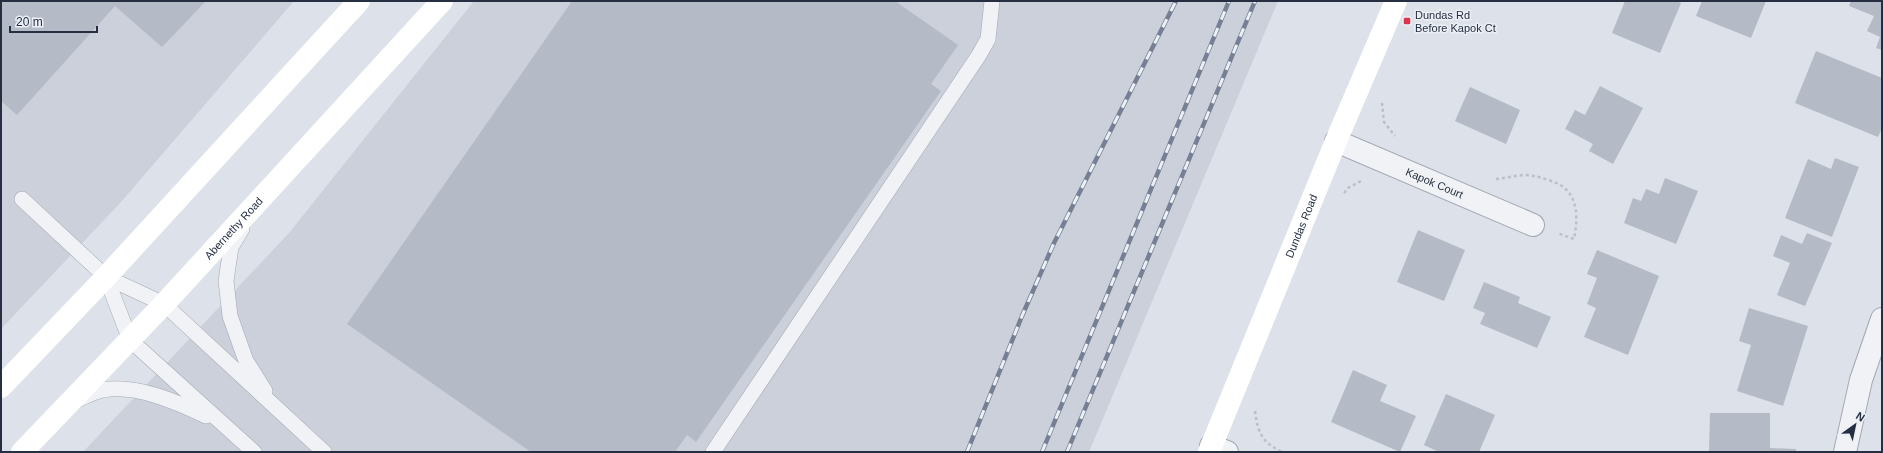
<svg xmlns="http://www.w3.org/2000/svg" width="1883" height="453" viewBox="0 0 1883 453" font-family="Helvetica,sans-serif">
  <rect width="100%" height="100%" fill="#dde1e9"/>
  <!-- built -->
  <g fill="#cbd0db">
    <path d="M1 1H294L121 202 1 329Z"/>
    <path d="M474 1H1278L1089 452H83L289 233Z"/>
  </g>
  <!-- building -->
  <g fill="#b4bac6">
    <path d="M1 1H206L162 47 115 6 17 115 1 101Z"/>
    <path d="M572 1H895L958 45 931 84 941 91 696 442 687 435 675 452H531L347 324Z"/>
    <path d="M1625 1H1677L1681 3 1660 53 1612 33Z"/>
    <path d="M1702 1H1766L1751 38 1696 16Z"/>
    <path d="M1851 1H1882V50L1876 48 1880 37 1867 31 1874 16 1849 6Z"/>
    <path d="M1816 51 1882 78V128L1878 137 1795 103Z"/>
    <path d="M1600 86 1643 108 1613 164 1589 151 1593 144 1565 129 1575 110 1585 115Z"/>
    <path d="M1470 87 1520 110 1506 144 1455 121Z"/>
    <path d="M1835 158 1859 167 1832 237 1785 218 1808 159 1831 169Z"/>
    <path d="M1665 178 1698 191 1676 244 1624 223 1633 198 1641 201 1646 189 1659 194Z"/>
    <path d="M1418 230 1465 250 1444 301 1397 282Z"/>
    <path d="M1807 233 1832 243 1805 306 1777 295 1790 263 1773 256 1781 235 1802 244Z"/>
    <path d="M1597 250 1659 276 1628 355 1584 337 1596 308 1587 304 1597 278 1587 274Z"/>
    <path d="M1484 282 1520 297 1518 303 1551 317 1537 348 1480 324 1485 313 1473 308Z"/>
    <path d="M1749 308 1808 326 1783 406 1737 391 1751 345 1739 341Z"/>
    <path d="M1353 370 1387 385 1380 401 1416 416 1400 452 1331 422Z"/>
    <path d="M1446 394 1495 415 1479 452H1439L1424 445Z"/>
    <path d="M1710 413H1770V448L1796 449V452H1709Z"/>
  </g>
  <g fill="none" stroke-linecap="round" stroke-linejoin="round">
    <!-- service casing -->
    <g stroke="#a2a8b3" stroke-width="16">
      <g id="service">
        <path d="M22 199 106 277 164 304 324 452"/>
        <path d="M242 229 231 247 226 281 230 316 246 361 265 391"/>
        <path d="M106 277 130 340 254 452"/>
        <path d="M75 401C84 397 94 392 103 390 136 384 177 402 206 416"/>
        <path d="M713 452 979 55 988 39 992 1"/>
      </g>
    </g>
    <!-- minor casing -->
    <g stroke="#a2a8b3" stroke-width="24">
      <g id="minor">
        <path id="s1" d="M1336 141 1533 225"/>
        <path d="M1211 446 1227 452"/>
        <path d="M1845 452 1861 380 1882 319"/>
      </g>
    </g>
    <!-- path -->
    <g stroke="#bbbfc7" stroke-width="2.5" stroke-dasharray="3 3" stroke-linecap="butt">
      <path d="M1382 103 1384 122 1395 136"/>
      <path d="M1496 179C1505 178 1514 176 1523 175 1532 175 1540 177 1548 180 1578 188 1579 213 1574 239L1557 233"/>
      <path d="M1344 193 1348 188 1361 181"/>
      <path d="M1255 411C1258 434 1262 442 1282 452"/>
    </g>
    <!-- service -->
    <use href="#service" stroke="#f0f2f6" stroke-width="15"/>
    <!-- minor -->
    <use href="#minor" stroke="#f0f2f6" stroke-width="22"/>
    <!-- secondary -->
    <g stroke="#fff" stroke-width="22">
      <path d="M1 387 106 277 359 1"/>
      <path id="s2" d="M22 452 164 304 442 1"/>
      <path id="s3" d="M1209 452 1336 141 1396 1"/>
    </g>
    <!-- rail casing -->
    <g stroke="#758094" stroke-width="4.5">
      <g id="rail">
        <path d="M967 452 1022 316 1054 243 1176 1"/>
        <path d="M1042 452 1229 1"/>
        <path d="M1067 452 1255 1"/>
      </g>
    </g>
    <!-- rail -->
    <use href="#rail" stroke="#ecf0f6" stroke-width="3" stroke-dasharray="9" stroke-linecap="butt"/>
  </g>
  <!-- markers -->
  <rect fill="#dd334c" stroke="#ecf0f6" stroke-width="1.5" x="1403" y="17" width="8" height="8" rx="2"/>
  <g text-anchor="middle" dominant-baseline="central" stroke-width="3" stroke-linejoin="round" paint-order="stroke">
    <!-- poi labels -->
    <g font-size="11" fill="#252f41" stroke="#ecf0f6" text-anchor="start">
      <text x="1415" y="15">Dundas Rd<tspan x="1415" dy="13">Before Kapok Ct</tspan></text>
    </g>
    <!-- street labels -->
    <g font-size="11" fill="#252f41" stroke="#ecf0f6">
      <text stroke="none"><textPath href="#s1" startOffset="107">Kapok Court</textPath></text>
      <text stroke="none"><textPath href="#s3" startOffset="244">Dundas Road</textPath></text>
      <text stroke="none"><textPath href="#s2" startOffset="308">Abernethy Road</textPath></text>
    </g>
  </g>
  <!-- border -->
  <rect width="1883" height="453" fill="none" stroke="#252f41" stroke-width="4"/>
  <!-- north arrow -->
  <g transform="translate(1855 425) rotate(33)" stroke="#ecf0f6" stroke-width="3" paint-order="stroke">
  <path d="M0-3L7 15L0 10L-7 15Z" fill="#252f41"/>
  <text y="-6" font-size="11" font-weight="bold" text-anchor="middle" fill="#252f41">N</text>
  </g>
  <!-- scale -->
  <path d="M10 26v6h87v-6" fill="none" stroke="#252f41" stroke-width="2"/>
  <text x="16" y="26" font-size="12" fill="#252f41" stroke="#ecf0f6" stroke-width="3" paint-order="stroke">20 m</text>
</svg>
